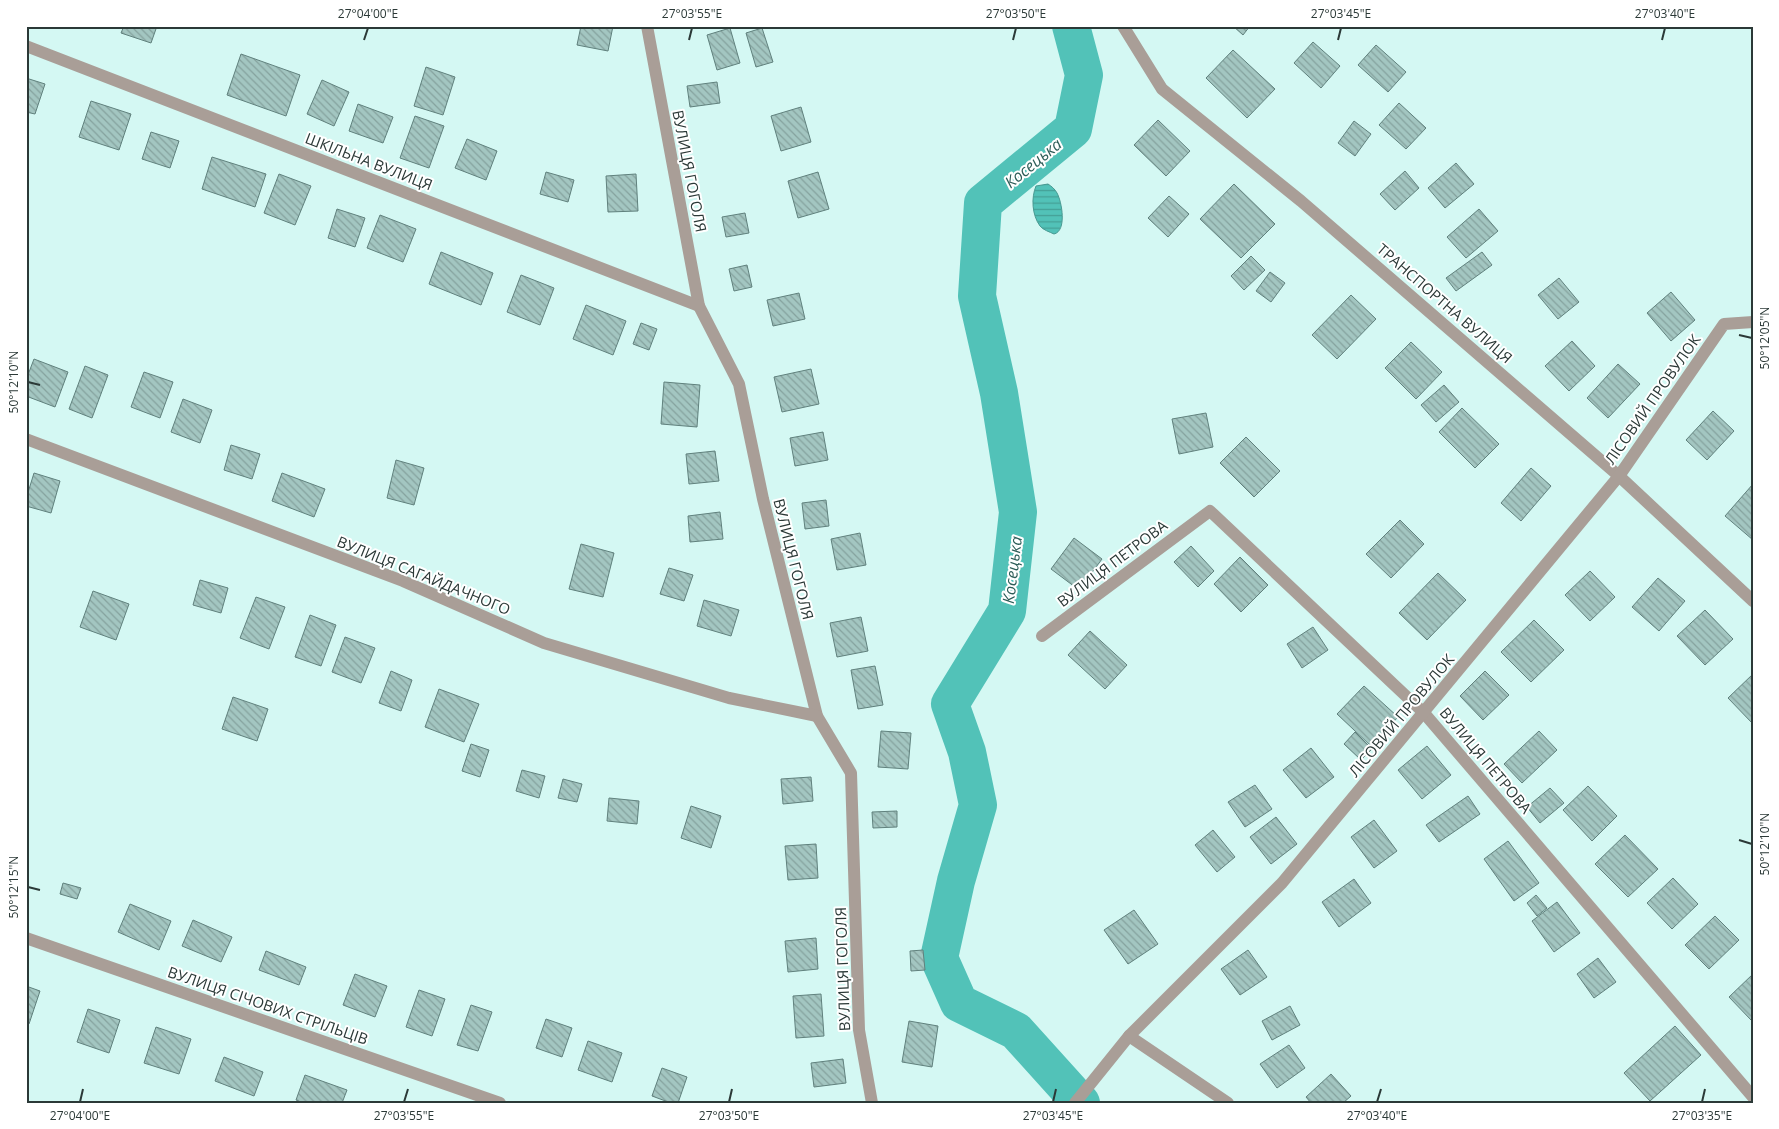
<svg xmlns="http://www.w3.org/2000/svg" width="1779" height="1129" viewBox="0 0 1779 1129" font-family="'Open Sans',sans-serif">
  <defs>
    <pattern id="water-rules" width="6" height="5" patternUnits="userSpaceOnUse" patternTransform="scale(1.25)"><rect width="6" height="5" fill="#52c2b8"/><path d="M0 2.5h6" fill="none" stroke="#449f96"/></pattern>
    <pattern id="building-back-hatch" width="6" height="6" patternUnits="userSpaceOnUse" patternTransform="scale(1.25)"><rect width="6" height="6" fill="#a3c6c1"/><path d="M-1 5l2 2M0 0l6 6M5-1l2 2" fill="none" stroke="#85a29e"/></pattern>
  </defs>
  <rect width="100%" height="100%" fill="#d4f8f3"/>
  <!-- water -->
  <path fill="url(#water-rules)" stroke="#469991" d="M1048 184C1051 186 1055 189 1057 193 1062 202 1067 231 1054 234 1050 232 1043 230 1040 226 1032 215 1031 198 1036 186Z"/>
  <g fill="none" stroke-linecap="round" stroke-linejoin="round">
    <!-- river -->
    <path stroke="#52c2b8" stroke-width="38" d="M1071 26 1084 75 1073 129 983 203 977 296 999 393 1018 512 1007 611 950 704 967 752 978 805 956 881 939 958 959 1003 1016 1031 1081 1103"/>
  </g>
  <!-- building -->
  <g fill="url(#building-back-hatch)" stroke="#60817d">
    <path d="M124 26H157L151 43 121 33Z"/>
    <path d="M581 26H613L608 51 577 45Z"/>
    <path d="M1233 26H1250L1243 35Z"/>
    <path d="M730 28 740 63 717 70 707 35Z"/>
    <path d="M762 28 773 62 756 67 746 33Z"/>
    <path d="M1313 42 1340 66 1321 88 1294 63Z"/>
    <path d="M1376 45 1406 72 1388 92 1358 65Z"/>
    <path d="M1233 50 1275 89 1247 118 1206 78Z"/>
    <path d="M241 54 300 75 286 116 227 95Z"/>
    <path d="M426 67 455 77 443 115 414 106Z"/>
    <path d="M26 78 45 84 35 114 26 112Z"/>
    <path d="M322 80 349 92 334 126 307 114Z"/>
    <path d="M717 82 720 103 690 107 687 86Z"/>
    <path d="M91 101 131 114 119 150 79 137Z"/>
    <path d="M1399 103 1426 128 1406 149 1379 125Z"/>
    <path d="M358 104 393 117 383 143 349 131Z"/>
    <path d="M801 107 811 142 781 151 771 116Z"/>
    <path d="M415 116 444 126 429 168 400 158Z"/>
    <path d="M1158 120 1190 151 1166 176 1134 145Z"/>
    <path d="M1354 121 1371 134 1355 156 1338 143Z"/>
    <path d="M151 132 179 141 170 168 142 159Z"/>
    <path d="M467 139 497 151 486 180 455 168Z"/>
    <path d="M212 157 266 174 255 207 202 189Z"/>
    <path d="M1456 163 1474 184 1445 208 1428 188Z"/>
    <path d="M1405 171 1419 188 1395 210 1380 194Z"/>
    <path d="M546 172 574 180 568 202 540 194Z"/>
    <path d="M818 172 829 209 798 218 788 181Z"/>
    <path d="M279 174 311 186 295 225 264 213Z"/>
    <path d="M636 174 638 211 608 212 606 176Z"/>
    <path d="M1234 184 1275 224 1241 258 1200 219Z"/>
    <path d="M1169 196 1189 214 1168 237 1148 218Z"/>
    <path d="M337 209 365 218 355 247 328 238Z"/>
    <path d="M1479 209 1498 231 1466 258 1447 237Z"/>
    <path d="M745 213 749 233 726 237 722 217Z"/>
    <path d="M380 215 416 229 403 262 367 248Z"/>
    <path d="M441 252 493 273 481 305 429 284Z"/>
    <path d="M1482 252 1492 265 1456 291 1446 278Z"/>
    <path d="M1251 256 1265 270 1244 290 1231 276Z"/>
    <path d="M747 265 752 287 734 291 729 269Z"/>
    <path d="M1270 272 1285 283 1271 302 1256 291Z"/>
    <path d="M521 275 554 288 540 325 507 312Z"/>
    <path d="M1559 278 1579 302 1558 319 1538 295Z"/>
    <path d="M1671 292 1695 320 1671 341 1647 313Z"/>
    <path d="M799 293 805 319 773 326 767 300Z"/>
    <path d="M1351 295 1376 319 1337 359 1312 335Z"/>
    <path d="M586 305 626 321 613 355 573 339Z"/>
    <path d="M641 323 657 329 649 350 633 344Z"/>
    <path d="M1572 341 1595 366 1569 391 1545 366Z"/>
    <path d="M1411 342 1442 372 1416 399 1385 368Z"/>
    <path d="M34 359 68 372 55 407 26 396V380Z"/>
    <path d="M1618 364 1640 384 1608 418 1587 398Z"/>
    <path d="M85 366 108 375 92 418 69 409Z"/>
    <path d="M811 369 819 404 782 412 774 377Z"/>
    <path d="M144 372 173 382 160 418 131 407Z"/>
    <path d="M664 382 700 385 697 427 661 424Z"/>
    <path d="M1444 385 1459 402 1436 422 1421 405Z"/>
    <path d="M183 399 212 410 200 443 171 432Z"/>
    <path d="M1462 408 1499 444 1475 468 1439 432Z"/>
    <path d="M1713 411 1734 431 1707 460 1686 440Z"/>
    <path d="M1206 413 1213 447 1179 454 1172 419Z"/>
    <path d="M823 432 828 460 795 466 790 438Z"/>
    <path d="M1246 437 1280 471 1254 497 1220 463Z"/>
    <path d="M231 445 260 454 252 479 224 470Z"/>
    <path d="M715 451 719 481 689 484 686 454Z"/>
    <path d="M396 460 424 468 414 505 387 498Z"/>
    <path d="M1531 468 1551 486 1521 521 1501 503Z"/>
    <path d="M34 473 60 481 51 513 26 506V499Z"/>
    <path d="M282 473 325 489 314 517 272 501Z"/>
    <path d="M1753 484V540L1725 516Z"/>
    <path d="M826 500 829 526 805 529 802 503Z"/>
    <path d="M720 512 723 539 690 542 688 516Z"/>
    <path d="M1400 520 1424 544 1391 578 1366 554Z"/>
    <path d="M860 533 866 565 837 570 831 539Z"/>
    <path d="M1074 538 1102 559 1079 590 1051 569Z"/>
    <path d="M581 544 614 553 603 597 569 589Z"/>
    <path d="M1191 546 1214 571 1198 587 1174 562Z"/>
    <path d="M1240 557 1268 585 1241 612 1214 584Z"/>
    <path d="M669 568 693 575 684 601 660 594Z"/>
    <path d="M1590 571 1615 597 1590 621 1565 595Z"/>
    <path d="M1438 573 1466 600 1427 640 1399 613Z"/>
    <path d="M1658 578 1685 601 1659 631 1632 607Z"/>
    <path d="M200 580 228 588 221 613 193 605Z"/>
    <path d="M93 591 129 604 116 640 80 627Z"/>
    <path d="M256 597 285 607 269 649 240 638Z"/>
    <path d="M704 600 739 610 731 636 697 626Z"/>
    <path d="M1705 610 1733 639 1705 665 1677 636Z"/>
    <path d="M310 615 336 625 321 666 295 657Z"/>
    <path d="M861 617 868 651 837 657 830 623Z"/>
    <path d="M1534 620 1564 650 1531 682 1501 652Z"/>
    <path d="M1313 627 1328 650 1302 668 1287 644Z"/>
    <path d="M1090 631 1127 665 1105 689 1068 655Z"/>
    <path d="M345 637 375 648 361 683 332 672Z"/>
    <path d="M875 666 883 705 858 709 851 670Z"/>
    <path d="M391 671 412 680 401 711 379 703Z"/>
    <path d="M1485 671 1509 695 1483 720 1460 696Z"/>
    <path d="M1753 674V724L1728 698Z"/>
    <path d="M1364 686 1398 717 1371 746 1337 714Z"/>
    <path d="M439 689 479 704 464 742 425 727Z"/>
    <path d="M233 697 268 709 257 741 222 729Z"/>
    <path d="M881 731 911 733 908 769 878 767Z"/>
    <path d="M1539 731 1557 750 1522 783 1504 764Z"/>
    <path d="M1355 732 1372 749 1361 760 1344 744Z"/>
    <path d="M471 744 489 750 480 777 462 771Z"/>
    <path d="M1427 746 1451 775 1422 799 1398 770Z"/>
    <path d="M1311 748 1334 777 1306 798 1283 770Z"/>
    <path d="M522 770 545 776 539 798 516 791Z"/>
    <path d="M811 777 813 801 783 804 781 779Z"/>
    <path d="M563 779 582 784 577 802 558 798Z"/>
    <path d="M1255 785 1272 809 1245 827 1228 802Z"/>
    <path d="M1588 786 1617 816 1592 841 1563 810Z"/>
    <path d="M1550 788 1564 803 1540 823 1527 807Z"/>
    <path d="M1468 796 1480 814 1439 842 1426 825Z"/>
    <path d="M609 798 639 801 637 824 607 821Z"/>
    <path d="M691 806 721 816 711 848 681 838Z"/>
    <path d="M897 811V827L873 828 872 812Z"/>
    <path d="M1276 817 1297 844 1271 864 1250 837Z"/>
    <path d="M1374 820 1397 851 1374 868 1351 837Z"/>
    <path d="M1213 830 1235 857 1217 872 1195 845Z"/>
    <path d="M1625 835 1658 869 1628 897 1595 864Z"/>
    <path d="M1508 841 1539 883 1514 901 1484 859Z"/>
    <path d="M816 844 818 878 788 880 785 846Z"/>
    <path d="M1673 878 1698 904 1672 929 1647 903Z"/>
    <path d="M1354 879 1371 903 1339 927 1322 902Z"/>
    <path d="M63 883 81 888 77 899 60 894Z"/>
    <path d="M1536 895 1547 908 1537 916 1527 903Z"/>
    <path d="M1557 902 1580 933 1554 952 1532 921Z"/>
    <path d="M130 904 171 921 159 950 118 932Z"/>
    <path d="M1134 910 1158 944 1128 964 1104 930Z"/>
    <path d="M1715 916 1739 940 1709 969 1685 945Z"/>
    <path d="M193 920 232 937 221 962 182 946Z"/>
    <path d="M816 938 818 969 788 972 785 941Z"/>
    <path d="M923 950 925 970 911 971 910 951Z"/>
    <path d="M1248 950 1267 977 1240 995 1221 969Z"/>
    <path d="M266 951 306 967 299 985 259 970Z"/>
    <path d="M1598 958 1616 982 1594 998 1577 974Z"/>
    <path d="M355 974 387 986 375 1017 343 1005Z"/>
    <path d="M1753 974V1018L1751 1020 1729 997Z"/>
    <path d="M26 986 40 991 29 1024 26 1023Z"/>
    <path d="M419 990 445 999 432 1036 406 1027Z"/>
    <path d="M821 994 824 1036 796 1038 793 996Z"/>
    <path d="M471 1005 492 1012 478 1051 457 1045Z"/>
    <path d="M1290 1006 1300 1025 1272 1040 1262 1021Z"/>
    <path d="M88 1009 120 1020 109 1053 77 1042Z"/>
    <path d="M546 1019 572 1028 562 1057 536 1048Z"/>
    <path d="M909 1021 938 1026 932 1067 902 1062Z"/>
    <path d="M1675 1026 1701 1055 1650 1101 1624 1073Z"/>
    <path d="M156 1027 191 1039 179 1074 144 1063Z"/>
    <path d="M588 1041 622 1053 612 1082 578 1070Z"/>
    <path d="M1289 1045 1305 1068 1277 1088 1260 1064Z"/>
    <path d="M224 1057 263 1072 254 1096 215 1081Z"/>
    <path d="M843 1059 846 1083 814 1087 811 1063Z"/>
    <path d="M662 1068 687 1077 678 1103H671L652 1096Z"/>
    <path d="M1331 1074 1351 1096 1343 1103H1311L1306 1097Z"/>
    <path d="M305 1075 347 1090 342 1103H303L296 1100Z"/>
  </g>
  <g fill="none" stroke-linecap="round" stroke-linejoin="round">
    <!-- street -->
    <g stroke="#a99e97" stroke-width="12">
      <path d="M647 26 699 306 739 384 763 499 817 716 851 773 859 1030 872 1103"/>
      <path d="M1123 26 1162 89 1301 201 1619 476 1753 601"/>
      <path d="M26 46 699 306"/>
      <path d="M26 439 403 581 544 643 729 698 817 716"/>
      <path d="M1042 636 1210 511 1424 713 1753 1097"/>
      <path d="M26 938 500 1103"/>
      <path d="M1129 1036 1228 1103"/>
      <path d="M1075 1103 1129 1036 1282 883 1619 476 1724 324 1753 322"/>
    </g>
  </g>
  <!-- ticks -->
  <path fill="none" stroke="#2b3937" stroke-width="2" d="M364 40 368 28M689 40 692 28M1013 40 1016 28M1338 40 1341 28M1662 40 1665 28M1739 335 1752 338M28 382 40 385M1739 840 1752 844M28 887 40 890M80 1102 83 1089M404 1102 408 1089M729 1102 732 1089M1053 1102 1056 1089M1377 1102 1381 1089M1702 1102 1705 1089"/>
  <g text-anchor="middle" dominant-baseline="central" stroke-width="4" stroke-linejoin="round" paint-order="stroke">
    <!-- street labels -->
    <g font-size="15" fill="#2b3937" stroke="#fff">
      <text transform="translate(369 161) rotate(21)">ШКІЛЬНА ВУЛИЦЯ</text>
      <text transform="translate(690 171) rotate(79)">ВУЛИЦЯ ГОГОЛЯ</text>
      <text transform="translate(1445 303) rotate(41)">ТРАНСПОРТНА ВУЛИЦЯ</text>
      <text transform="translate(1652 399) rotate(-55)">ЛІСОВИЙ ПРОВУЛОК</text>
      <text transform="translate(794 559) rotate(76)">ВУЛИЦЯ ГОГОЛЯ</text>
      <text transform="translate(1112 563) rotate(-37)">ВУЛИЦЯ ПЕТРОВА</text>
      <text transform="translate(424 575) rotate(22)">ВУЛИЦЯ САГАЙДАЧНОГО</text>
      <text transform="translate(1401 715) rotate(-50)">ЛІСОВИЙ ПРОВУЛОК</text>
      <text transform="translate(1486 760) rotate(50)">ВУЛИЦЯ ПЕТРОВА</text>
      <text transform="translate(842 969) rotate(-92)">ВУЛИЦЯ ГОГОЛЯ</text>
      <text transform="translate(268 1005) rotate(19)">ВУЛИЦЯ СІЧОВИХ СТРІЛЬЦІВ</text>
    </g>
    <!-- water labels -->
    <g font-size="16" font-style="italic" fill="#2d5d58" stroke="#fff">
      <text transform="translate(1033 163) rotate(-39)">Косецька</text>
      <text transform="translate(1012 570) rotate(-83)">Косецька</text>
    </g>
  </g>
  <!-- border -->
  <rect width="1779" height="1129" fill="none" stroke="#ffffff" stroke-width="55"/>
  <rect x="28" y="28" width="1724" height="1074" fill="none" stroke="#2b3937" stroke-width="2"/>
  <g font-size="12" text-anchor="middle" fill="#2b3937">
    <text x="368" y="18">27°04'00"E</text>
    <text x="692" y="18">27°03'55"E</text>
    <text x="1016" y="18">27°03'50"E</text>
    <text x="1341" y="18">27°03'45"E</text>
    <text x="1665" y="18">27°03'40"E</text>
    <text transform="translate(1765 338) rotate(-90)" y="4">50°12'05"N</text>
    <text transform="translate(14 382) rotate(-90)" y="4">50°12'10"N</text>
    <text transform="translate(1765 844) rotate(-90)" y="4">50°12'10"N</text>
    <text transform="translate(14 887) rotate(-90)" y="4">50°12'15"N</text>
    <text x="80" y="1120">27°04'00"E</text>
    <text x="404" y="1120">27°03'55"E</text>
    <text x="729" y="1120">27°03'50"E</text>
    <text x="1053" y="1120">27°03'45"E</text>
    <text x="1377" y="1120">27°03'40"E</text>
    <text x="1702" y="1120">27°03'35"E</text>
  </g>
</svg>
